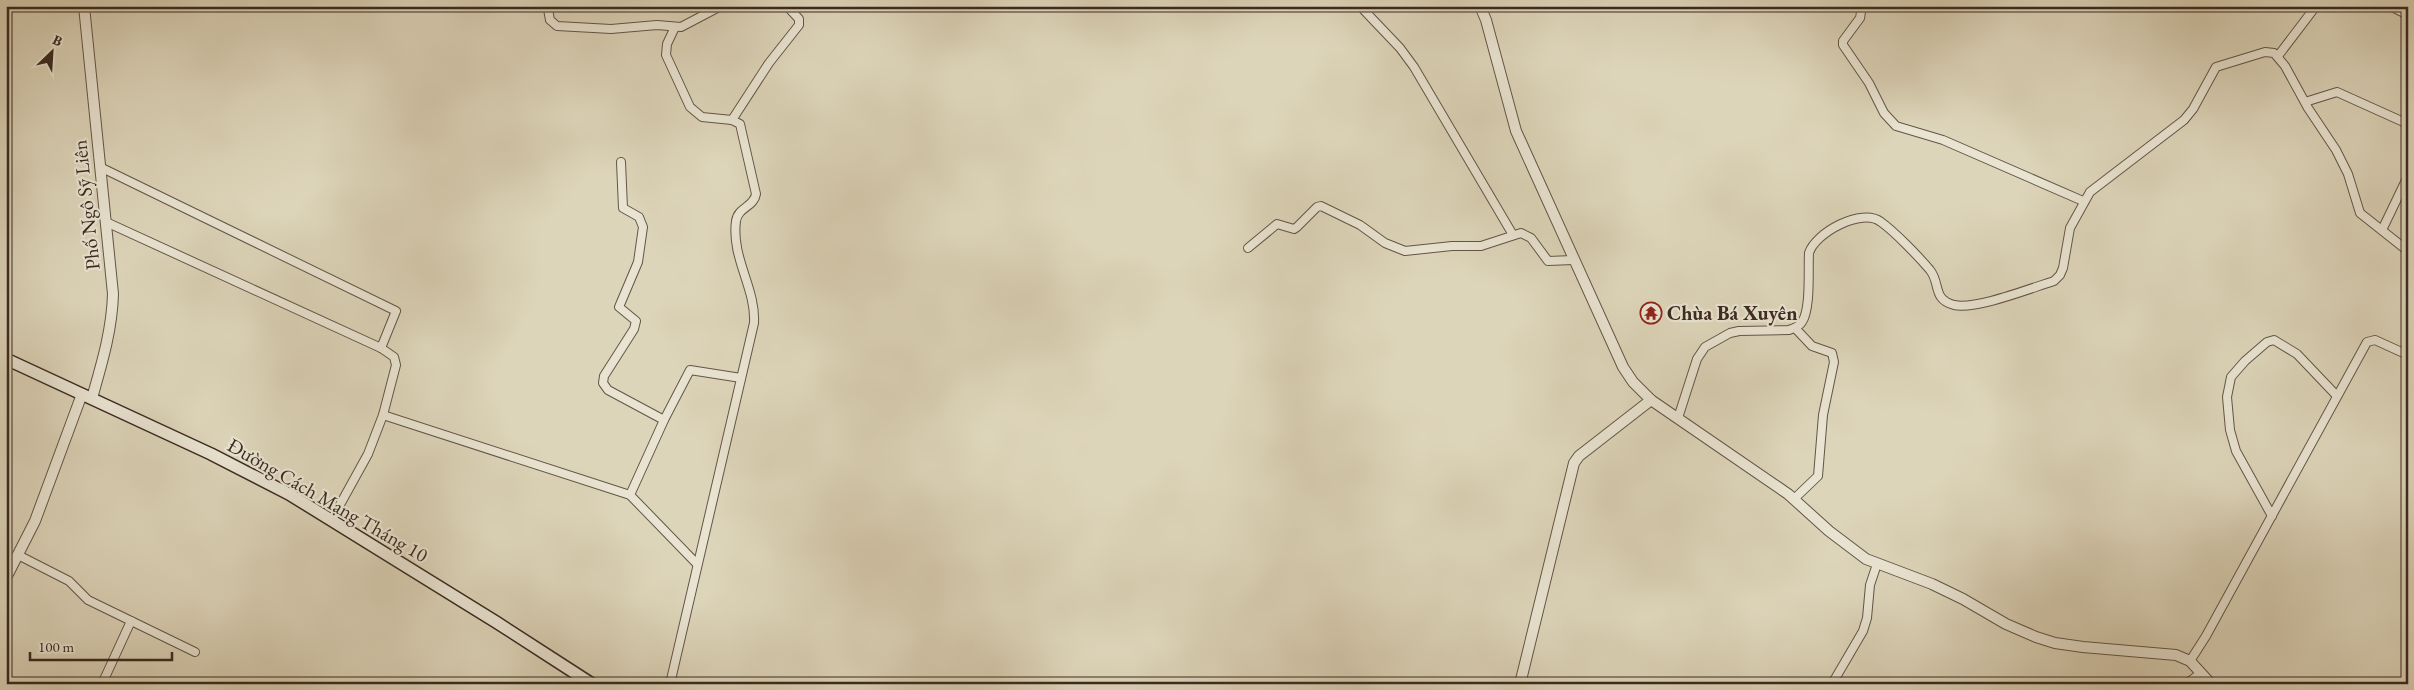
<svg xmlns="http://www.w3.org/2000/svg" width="2414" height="690" viewBox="0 0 2414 690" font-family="'EB Garamond',serif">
  <rect width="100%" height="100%" fill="#ddd5ba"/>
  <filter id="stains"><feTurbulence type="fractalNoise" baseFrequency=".004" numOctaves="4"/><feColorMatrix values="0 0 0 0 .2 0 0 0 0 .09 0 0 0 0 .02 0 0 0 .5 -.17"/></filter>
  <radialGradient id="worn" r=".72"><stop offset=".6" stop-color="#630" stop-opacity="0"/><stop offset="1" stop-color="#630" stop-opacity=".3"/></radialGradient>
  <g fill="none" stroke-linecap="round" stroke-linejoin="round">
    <!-- minor casing -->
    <g stroke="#635547" stroke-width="10">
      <g id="minor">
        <path d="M1360 6 1400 48 1414 67 1513 235"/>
        <path d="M1862 6 1860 18 1843 41V45L1869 83 1884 113 1896 126 1943 140 2083 201"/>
        <path d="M2390 6 2408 15"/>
        <path d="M548 9 550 20 557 26 611 29 657 25 681 27 721 6"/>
        <path d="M2278 56 2316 6"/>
        <path d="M2305 102 2337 92 2408 124"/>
        <path d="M732 120 769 63 799 25V19L787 6"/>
        <path d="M621 162 623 208 639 217 643 227 638 262 619 307 636 321 634 329 604 376 603 383 608 390 664 420"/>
        <path d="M100 167 396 311 381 348"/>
        <path d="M106 222 381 348 394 357 396 365 383 415 368 454 331 521"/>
        <path d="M2382 230 2408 176"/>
        <path d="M1248 248 1277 224 1294 229 1297 227 1317 207 1321 206 1360 225 1385 243 1405 251 1452 246H1481L1521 233 1531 238 1548 261 1573 260"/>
        <path d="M383 415 630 495 697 564"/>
        <path d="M1678 418 1697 359 1705 347 1730 333 1739 331 1789 330C1794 328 1799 327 1802 322 1811 309 1808 270 1809 253 1815 233 1862 207 1881 222 1895 232 1919 257 1930 270 1941 284 1932 299 1954 305 1976 310 2031 288 2054 281L2060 275 2063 268 2070 228 2090 192 2184 120 2193 109 2216 67 2265 52 2274 53 2285 66 2308 108 2336 150 2348 174 2360 213 2408 251"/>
        <path d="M630 495 664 420 690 370 741 378"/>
        <path d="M1794 499 1818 476 1823 415 1834 362 1832 353 1812 346 1795 328"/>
        <path d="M2272 516 2236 451 2230 430 2227 397 2231 377 2245 361 2267 342 2274 340 2297 354 2337 396"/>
        <path d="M18 555 69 581 88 600 195 652"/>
        <path d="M2190 661 2206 636 2367 342 2375 340 2408 355"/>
        <path d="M102 684 131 621"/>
        <path d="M670 684 754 323C756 288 731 258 736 221 738 207 754 207 756 194L740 124 732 120 702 117 690 107 666 55 667 44 675 27"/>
        <path d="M1832 684 1863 631 1867 618 1870 585 1877 564"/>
        <path d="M2186 684 2201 673"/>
      </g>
    </g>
    <!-- tertiary casing -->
    <g stroke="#635547" stroke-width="12">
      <g id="tertiary">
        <path d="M84 6 113 294C112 330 102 363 92 398"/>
        <path d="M1480 6 1486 20 1516 131 1623 367 1633 382 1651 400 1788 494 1829 531 1866 559 1932 584 1963 599 2006 624 2036 637 2055 643 2083 647 2176 655 2190 661 2211 684"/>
        <path d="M6 578 35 521 82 394"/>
        <path d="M1520 684 1574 463 1579 456 1651 400"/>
      </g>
    </g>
    <!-- secondary casing -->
    <g stroke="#3a2a21" stroke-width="14">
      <path id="secondary" d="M6 359 211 454 289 494 496 622 592 684"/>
    </g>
    <!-- minor -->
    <use href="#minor" stroke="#e9e4d2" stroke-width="8"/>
    <!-- tertiary -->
    <use href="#tertiary" stroke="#e9e4d2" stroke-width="10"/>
    <!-- secondary -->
    <use href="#secondary" stroke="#e9e4d2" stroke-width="11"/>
  </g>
  <!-- icons -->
  <defs>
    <g id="temple-ring" transform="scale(1.125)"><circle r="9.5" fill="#e9e4d2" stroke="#8f2418" stroke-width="1.5"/><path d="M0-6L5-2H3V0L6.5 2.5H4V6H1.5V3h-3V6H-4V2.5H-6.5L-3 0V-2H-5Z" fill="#8f2418"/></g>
  </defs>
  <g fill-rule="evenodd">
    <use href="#temple-ring" x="1651" y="313"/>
  </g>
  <g text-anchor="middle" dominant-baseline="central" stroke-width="4.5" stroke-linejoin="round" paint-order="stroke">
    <!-- street labels -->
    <g font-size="20" fill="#3a2a21" stroke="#e9e4d2">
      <text transform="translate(86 205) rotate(-96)">Phố Ngô Sỹ Liên</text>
      <text transform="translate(328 500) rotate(30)">Đường Cách Mạng Tháng 10</text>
    </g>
    <!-- poi labels -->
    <g font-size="20" font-weight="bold" fill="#3a2a21" stroke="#e9e4d2" text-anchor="start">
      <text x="1667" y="313">Chùa Bá Xuyên</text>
    </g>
  </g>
  <!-- margin -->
  <rect width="2414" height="690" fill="none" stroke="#ddd5ba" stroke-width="25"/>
  <rect x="8" y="8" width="2399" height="675" fill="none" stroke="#3a2a21" stroke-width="2.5"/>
  <rect x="12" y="12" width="2389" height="665" fill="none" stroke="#3a2a21"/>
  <!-- north arrow -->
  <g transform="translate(52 52) rotate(25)" stroke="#e9e4d2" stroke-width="4" paint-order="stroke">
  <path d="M0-4L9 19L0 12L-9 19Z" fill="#3a2a21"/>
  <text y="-8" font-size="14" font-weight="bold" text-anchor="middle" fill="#3a2a21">B</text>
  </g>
  <!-- scale -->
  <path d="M30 652v8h142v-8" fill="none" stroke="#3a2a21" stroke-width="2.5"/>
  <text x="38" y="652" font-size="15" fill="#3a2a21" stroke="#e9e4d2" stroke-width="4" paint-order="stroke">100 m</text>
  <rect width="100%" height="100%" filter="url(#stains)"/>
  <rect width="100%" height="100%" fill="url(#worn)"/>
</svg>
